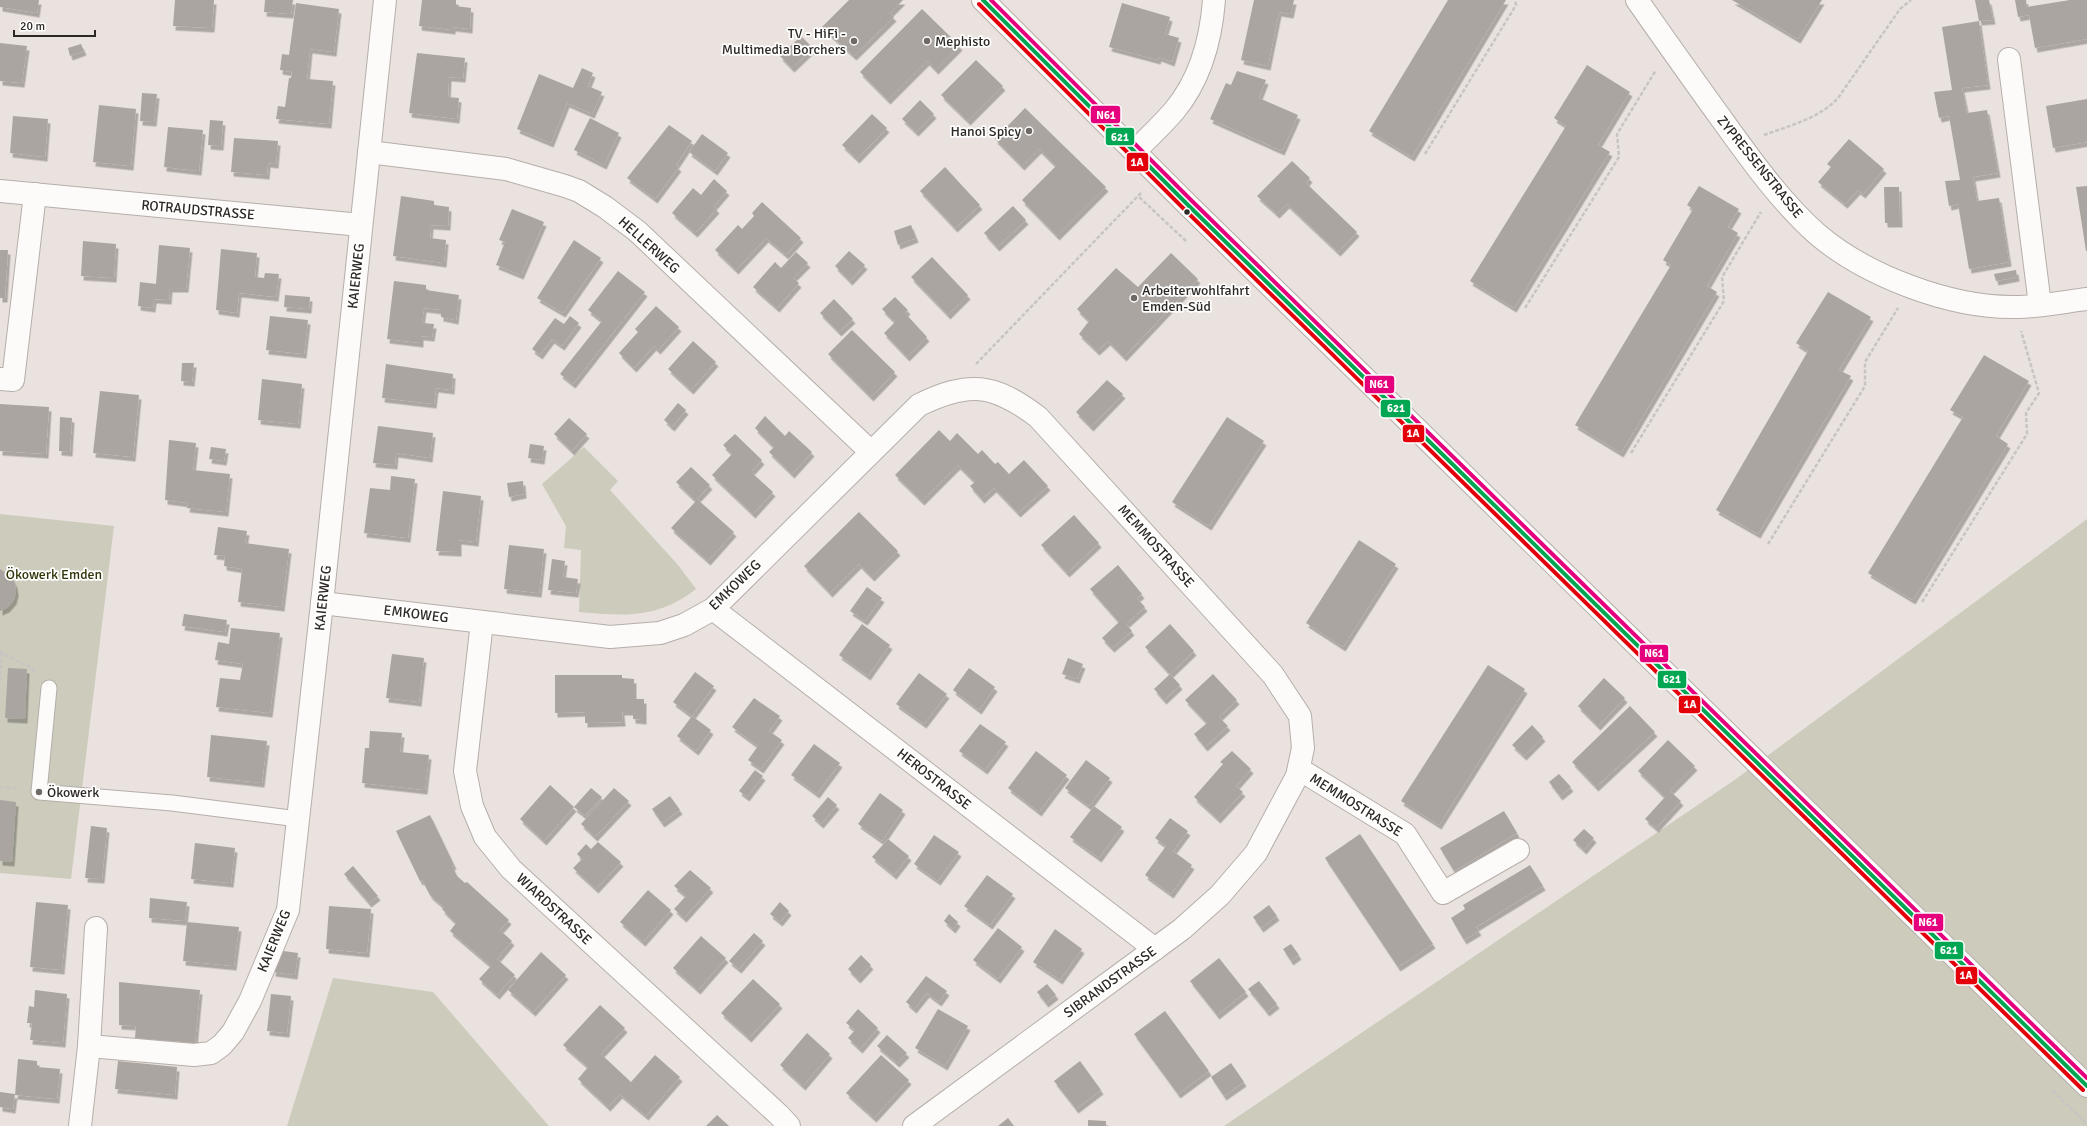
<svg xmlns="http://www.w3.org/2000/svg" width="2087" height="1126" viewBox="0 0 2087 1126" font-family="Signika,sans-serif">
  <defs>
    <filter id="shadow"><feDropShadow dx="2.5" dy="4.5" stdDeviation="0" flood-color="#0004"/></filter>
  </defs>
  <rect width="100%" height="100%" fill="#eae2de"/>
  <!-- green -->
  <g fill="#cccbbc">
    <path d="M584 447 618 481 610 490 678 565 696 589C657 619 626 616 579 612L581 550 564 548 566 526 542 484Z"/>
    <path d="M0 514 114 526 71 879 0 873Z"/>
    <path d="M2087 519V1126H1224L1736 779Z"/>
    <path d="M333 978 433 992 549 1126H287Z"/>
  </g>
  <!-- building -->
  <g fill="#aaa5a0" filter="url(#shadow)">
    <path d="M0 0H39L37 13 0 7Z"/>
    <path d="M175 0H214L212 28 173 26Z"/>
    <path d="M265 0H293L291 14 264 12Z"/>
    <path d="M422 0H456V6L471 8 470 29 453 27V30L419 26Z"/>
    <path d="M849 0H903L890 13 894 17 854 56 822 27Z"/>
    <path d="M1254 0H1294L1291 14 1279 12 1268 66 1241 60Z"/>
    <path d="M1448 0H1506L1412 157 1369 131Z"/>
    <path d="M1732 0H1822L1798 39Z"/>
    <path d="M1975 0H1989L1993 20 1979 21Z"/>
    <path d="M2015 0H2026L2027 7 2070 0H2087V39L2035 48 2029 15 2018 17Z"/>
    <path d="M296 3 339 9 334 52 310 49 307 79 333 81 329 124 276 119 278 106 285 107 289 78H291L292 72 280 70 282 54 289 55Z"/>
    <path d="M1122 3 1170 17 1165 34 1179 38 1172 62 1159 57 1158 60 1109 47Z"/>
    <path d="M922 9 960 46 936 70 927 61 888 100 860 72Z"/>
    <path d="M1979 21 1988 85 1962 88 1967 113 1987 110 1998 173 1973 177 1977 201 1999 198 2009 262 1969 269 1958 204 1949 206 1945 181 1960 180 1949 116 1939 118 1934 92 1952 90 1942 27Z"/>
    <path d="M801 36 813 48 792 68 780 56Z"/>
    <path d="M0 43 27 46 22 83 0 81Z"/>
    <path d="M81 44 84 51 70 56 68 48Z"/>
    <path d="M417 53 465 58 463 78 449 77 448 97 459 98 457 119 409 113Z"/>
    <path d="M976 60 1003 86 968 121 941 95Z"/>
    <path d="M1587 65 1630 92 1598 145 1610 152 1514 308 1470 281 1566 126 1554 118Z"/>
    <path d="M582 68 593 73 588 86 602 92 592 114 567 103 551 143 517 129 539 74 573 88Z"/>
    <path d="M1237 71 1266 80 1259 98 1298 115 1282 151 1210 119 1226 83 1231 85Z"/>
    <path d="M142 93 157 94 154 122 140 121Z"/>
    <path d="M2087 99V142L2053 148 2046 106Z"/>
    <path d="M920 100 934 114 916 132 902 119Z"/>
    <path d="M99 105 136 109 131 166 93 162Z"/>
    <path d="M1025 108 1106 187 1057 236 1022 200 1056 166 1039 149 1022 166 995 139Z"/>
    <path d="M872 114 887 128 857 159 842 145Z"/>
    <path d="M13 116 48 119 45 157 10 153Z"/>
    <path d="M590 118 619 133 604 165 574 150Z"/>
    <path d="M210 120 223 121 221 146 208 145Z"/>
    <path d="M669 125 692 141 676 165 679 167 655 199 627 178Z"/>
    <path d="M168 127 203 130 199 171 164 167Z"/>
    <path d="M702 134 728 153 715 171 689 152Z"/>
    <path d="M234 138 278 141 276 164 268 163 267 175 231 172Z"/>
    <path d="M1849 139 1884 169 1863 194 1858 190 1845 204 1818 182 1831 167 1827 164Z"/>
    <path d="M1292 161 1310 178 1306 183 1357 232 1338 252 1287 204 1277 214 1257 196Z"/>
    <path d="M945 167 980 205 955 228 920 191Z"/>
    <path d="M714 179 727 191 714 206 717 209 695 233 672 213 693 188 701 195Z"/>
    <path d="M1699 186 1739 209 1728 227 1738 233 1707 286 1717 292 1621 453 1575 425 1671 265 1663 260 1693 209 1687 205Z"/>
    <path d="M2087 186V251H2086L2076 187Z"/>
    <path d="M1884 187H1899L1900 223H1885Z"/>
    <path d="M401 196 434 201V205L449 207 448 226 431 225 430 238 446 240 444 263 393 256Z"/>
    <path d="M762 202 801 238 786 255 766 238 736 270 715 250 738 225 742 229 754 216 752 213Z"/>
    <path d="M1013 206 1026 220 997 247 984 233Z"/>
    <path d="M512 209 544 222 521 275 496 265 505 242 499 240Z"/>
    <path d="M911 225 916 238 898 245 894 231Z"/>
    <path d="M574 240 601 258 563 313 537 298Z"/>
    <path d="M83 241 116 244 114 278 81 276Z"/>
    <path d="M159 245 190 248 186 288H170L169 300 154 299 153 308 138 306 140 282 156 284Z"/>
    <path d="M221 249 257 253 255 277 264 278 265 273 279 274 276 297 239 293 237 313 216 310Z"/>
    <path d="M0 250H8L5 298H0Z"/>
    <path d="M849 251 865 265 850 281 835 266Z"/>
    <path d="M796 252 808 263 793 278 799 283 777 308 753 287 775 262 781 268Z"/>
    <path d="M1171 253 1198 279 1124 357 1108 341 1097 351 1079 334 1089 321 1077 309 1116 268 1138 287Z"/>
    <path d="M932 257 968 295 948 315 911 277Z"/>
    <path d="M2016 270 2017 277 1996 281 1994 274Z"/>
    <path d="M618 271 645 292 573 384 560 374 602 321 588 310Z"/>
    <path d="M394 281 426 285V290L459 295 456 320 441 317V310L424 308 422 323 434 324 432 337 421 336V343L387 339Z"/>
    <path d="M1828 292 1871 317 1839 370 1851 376 1758 534 1716 510 1808 351 1796 343Z"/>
    <path d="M285 295 310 297 309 309 284 307Z"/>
    <path d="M895 297 908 310 905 313 927 337 907 357 884 333 895 322 882 309Z"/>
    <path d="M834 299 853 319 839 332 820 313Z"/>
    <path d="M656 306 679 327 658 350 654 346 634 368 619 353 638 332 635 329Z"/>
    <path d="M270 316 308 320 304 354 266 350Z"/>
    <path d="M570 316 579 323 562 346 552 339 540 355 532 349 555 318 564 324Z"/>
    <path d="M852 330 895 372 871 397 828 354Z"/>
    <path d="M693 341 716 362 691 390 668 369Z"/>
    <path d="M1984 355 2029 381 1996 436 2008 444 1913 600 1868 573 1963 417 1950 410Z"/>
    <path d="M182 363H194L192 382 181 381Z"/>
    <path d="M386 364 453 374 452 390 436 388 434 404 382 398Z"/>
    <path d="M262 379 302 384 298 424 258 420Z"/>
    <path d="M1107 380 1123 394 1091 427 1076 412Z"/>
    <path d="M100 391 139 395 133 457 93 453Z"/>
    <path d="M678 403 686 410 672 427 664 420Z"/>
    <path d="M0 404 49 407 46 454 0 451Z"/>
    <path d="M765 416 785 436 789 431 812 452 792 474 769 452 774 447 755 428Z"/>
    <path d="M60 417 72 418 70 452 59 451Z"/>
    <path d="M1227 417 1264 441 1209 526 1172 502Z"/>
    <path d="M569 418 587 434 572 451 554 434Z"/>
    <path d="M378 426 433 433 430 458 396 453 395 465 373 463Z"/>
    <path d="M939 430 950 441 957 433 978 454 982 450 995 464 998 462 1009 474 1024 460 1048 486 1018 513 994 488 982 499 970 486 975 482 958 465 922 501 895 475Z"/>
    <path d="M735 434 762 460 751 472 773 492 753 514 712 475 732 454 723 445Z"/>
    <path d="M169 440 196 443 193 470 230 474 226 512 187 508 188 503 165 500Z"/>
    <path d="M530 444 544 446 542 460 528 458Z"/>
    <path d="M211 447 226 449 224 461 209 459Z"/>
    <path d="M691 467 710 485 697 499 734 532 708 561 671 528 696 501 676 482Z"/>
    <path d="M391 476 415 479 408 538 364 533 370 488 390 490Z"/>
    <path d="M523 481 524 494 509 497 507 483Z"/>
    <path d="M443 491 481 496 476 542 459 540V552L436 551Z"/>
    <path d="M859 512 898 551 872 577 859 564 830 593 804 566Z"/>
    <path d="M1074 515 1099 543 1067 573 1041 545Z"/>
    <path d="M218 527 247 531 245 543 289 549 282 607 238 602 242 569 224 566 225 556 214 555Z"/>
    <path d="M1359 540 1396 564 1343 647 1306 623Z"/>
    <path d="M509 545 544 549 539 593 504 589Z"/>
    <path d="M552 559 565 561 563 577 578 579 576 593 548 590Z"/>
    <path d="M1118 565 1142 594 1137 598 1145 607 1126 624 1132 631 1112 648 1102 638 1119 622 1090 589Z"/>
    <path d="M0 569 11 576 15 584 16 592 14 600 7 608 0 611Z"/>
    <path d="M867 587 882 598 865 621 850 611Z"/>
    <path d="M184 614 227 620 225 632 182 626Z"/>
    <path d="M862 624 890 645 868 676 839 655Z"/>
    <path d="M1170 624 1194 651 1170 674 1145 647Z"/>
    <path d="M231 628 280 633 270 713 216 707 220 678 240 680 243 664 215 660 218 642 229 644Z"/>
    <path d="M392 654 424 658 419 702 386 698Z"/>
    <path d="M1068 658 1083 664 1077 679 1062 674Z"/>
    <path d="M1488 665 1525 689 1439 825 1401 801Z"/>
    <path d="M8 668 27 669 25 719 5 718Z"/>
    <path d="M969 668 995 687 979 710 953 690Z"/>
    <path d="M695 672 714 686 692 716 673 702Z"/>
    <path d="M919 673 947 694 924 724 896 704Z"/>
    <path d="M1170 674 1180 685 1164 700 1154 689Z"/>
    <path d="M1213 674 1237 700 1219 717 1228 726 1205 747 1194 734 1207 723 1185 700Z"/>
    <path d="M555 675H622V678L634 679V699H644V720L633 719V711H622L623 722 585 723V712L555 713Z"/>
    <path d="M1604 678 1625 698 1598 726 1578 706Z"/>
    <path d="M754 698 780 716 769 731 782 740 761 769 748 760 758 746 732 727Z"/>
    <path d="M1630 706 1655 732 1596 787 1572 762Z"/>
    <path d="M692 716 711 730 696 751 677 736Z"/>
    <path d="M980 724 1006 742 985 770 959 751Z"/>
    <path d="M1532 725 1543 737 1524 756 1512 745Z"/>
    <path d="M370 731 402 733 400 752 429 755 425 790 362 783 365 748H369Z"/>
    <path d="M211 735 267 741 262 783 207 777Z"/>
    <path d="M1668 740 1695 766 1670 791 1681 801 1656 828 1645 819 1665 797 1638 771Z"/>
    <path d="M814 744 840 763 817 794 791 775Z"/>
    <path d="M1036 751 1067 775 1039 812 1008 788Z"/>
    <path d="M1232 751 1251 769 1236 786 1243 792 1218 819 1194 797 1223 764 1220 762Z"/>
    <path d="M1086 760 1110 778 1089 806 1065 788Z"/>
    <path d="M755 770 763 776 747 797 739 791Z"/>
    <path d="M1559 774 1571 787 1560 796 1549 782Z"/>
    <path d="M550 785 574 807 544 841 520 819Z"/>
    <path d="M591 788 602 797 585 816 574 807Z"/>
    <path d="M614 788 629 801 595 837 581 824Z"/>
    <path d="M880 793 903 810 882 841 858 824Z"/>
    <path d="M670 796 680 810 662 823 652 809Z"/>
    <path d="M828 797 837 805 821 824 812 816Z"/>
    <path d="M0 800 16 802 12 862 0 861Z"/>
    <path d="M1094 806 1122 827 1099 858 1070 837Z"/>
    <path d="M1504 811 1517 833 1454 871 1440 848Z"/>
    <path d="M430 815 454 865 452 866 457 876 465 883 467 882 509 920 500 930 512 941 497 959 515 975 497 995 479 979 491 966 450 931 456 923 442 909 444 907 430 895 422 880 420 881 396 831Z"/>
    <path d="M1170 818 1188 831 1173 851 1192 865 1171 894 1145 875 1166 846 1155 838Z"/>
    <path d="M91 826 107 828 102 879 85 878Z"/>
    <path d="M1584 829 1594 838 1584 850 1573 840Z"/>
    <path d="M1360 834 1433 944 1398 967 1325 858Z"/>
    <path d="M934 835 959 852 938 881 914 864Z"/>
    <path d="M888 839 909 856 894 875 872 857Z"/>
    <path d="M598 842 621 862 596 889 573 868 582 859 577 854 586 844 591 849Z"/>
    <path d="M195 843 235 848 231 883 191 879Z"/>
    <path d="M1530 865 1543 886 1476 927 1479 931 1464 940 1451 918 1465 909 1463 905Z"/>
    <path d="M353 866 378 896 369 903 344 874Z"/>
    <path d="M690 870 711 888 684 918 674 909 686 896 674 886Z"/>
    <path d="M987 875 1013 894 990 925 964 906Z"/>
    <path d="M648 890 671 910 643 942 620 922Z"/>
    <path d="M150 898 187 902 185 921 149 918Z"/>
    <path d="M36 902 68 905 62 970 30 967Z"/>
    <path d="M780 902 789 911 780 922 770 914Z"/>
    <path d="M1269 905 1277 916 1261 928 1253 917Z"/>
    <path d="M329 906 371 909 367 953 326 949Z"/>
    <path d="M949 914 958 922 953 929 944 921Z"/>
    <path d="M187 922 239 927 234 966 183 961Z"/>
    <path d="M998 928 1022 947 998 979 973 960Z"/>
    <path d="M1055 929 1082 949 1060 980 1033 962Z"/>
    <path d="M754 933 763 941 739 969 729 961Z"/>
    <path d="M701 936 726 958 698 990 673 968Z"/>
    <path d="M1291 944 1299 955 1291 961 1283 949Z"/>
    <path d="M276 950 298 953 295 975 273 972Z"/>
    <path d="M541 952 566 975 533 1012 508 990Z"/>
    <path d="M861 955 871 965 858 979 848 969Z"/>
    <path d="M1219 958 1246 992 1217 1015 1190 981Z"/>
    <path d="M926 976 947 991 939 1002 927 993 914 1009 906 1002Z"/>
    <path d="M753 979 780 1004 749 1038 721 1013Z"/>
    <path d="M1259 981 1277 1004 1267 1012 1248 989Z"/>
    <path d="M119 982 200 990 195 1043 135 1038 136 1026 119 1025Z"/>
    <path d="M1047 984 1056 995 1046 1003 1037 992Z"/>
    <path d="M35 990 67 994 63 1043 30 1040 32 1023H27L29 1006 34 1007Z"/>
    <path d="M271 994 291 996 287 1033 267 1031Z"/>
    <path d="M600 1005 625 1028 601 1054 631 1082 655 1055 680 1077 646 1116 620 1094 608 1107 578 1079 588 1067 563 1045Z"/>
    <path d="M858 1009 878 1028 860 1049 848 1038 855 1030 846 1023Z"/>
    <path d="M938 1009 968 1026 945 1066 915 1048Z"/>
    <path d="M1165 1011 1209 1071 1178 1094 1134 1034Z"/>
    <path d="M807 1033 830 1054 803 1086 780 1065Z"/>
    <path d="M887 1035 907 1053 897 1063 877 1046Z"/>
    <path d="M881 1055 909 1080 874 1118 846 1093Z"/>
    <path d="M18 1059 37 1061V1067L60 1069 57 1099 15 1095Z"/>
    <path d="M118 1061 177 1067 175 1095 115 1089Z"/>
    <path d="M1080 1061 1101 1090 1076 1109 1054 1081Z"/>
    <path d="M1231 1063 1244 1082 1224 1096 1211 1077Z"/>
    <path d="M0 1092 15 1094 13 1109 0 1107Z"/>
    <path d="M717 1115 729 1126H706Z"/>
    <path d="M1008 1118 1014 1126H998Z"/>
    <path d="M1088 1120 1106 1121V1126H1088Z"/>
  </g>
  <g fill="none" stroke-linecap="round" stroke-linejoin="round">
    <!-- lane casing -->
    <g stroke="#b5aeaa" stroke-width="17">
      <path id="lane" d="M49 688 39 792 172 803 298 819"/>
    </g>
    <!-- street casing -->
    <g stroke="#b5aeaa" stroke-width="24">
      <g id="street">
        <path d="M1637 0C1665 40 1694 81 1723 121 1751 160 1781 202 1817 234 1866 276 1951 308 2015 307 2039 307 2063 302 2087 299"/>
        <path d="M2009 59 2040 305"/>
        <path d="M1135 151C1148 138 1162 125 1174 111 1200 80 1211 40 1214 0"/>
        <path d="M369 152 506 169 565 186 579 191 605 207 637 231 870 451"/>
        <path d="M0 191 361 225"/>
        <path d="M0 379 13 380 35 194"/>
        <path d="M322 603 610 637 660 633 684 625 713 609 919 405C969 381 993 383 1038 417L1273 675 1300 716 1303 748 1297 776 1256 853 1220 895 1182 929 914 1126"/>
        <path d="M713 609 1155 949"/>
        <path d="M482 622 465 771 472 806 485 837 511 869 779 1115 789 1126"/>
        <path d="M1299 769 1405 834 1443 893 1518 850"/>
        <path d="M89 1046 96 928"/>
        <path d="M80 1126 89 1046 194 1055 211 1053 222 1045 233 1032 250 1001 288 910 322 603 385 0"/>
      </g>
    </g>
    <!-- secondary casing -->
    <g stroke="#b5aeaa" stroke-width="24">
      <path id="secondary" d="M983 0 1189 206 2087 1086"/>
    </g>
    <!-- path -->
    <g stroke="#c7c4c3" stroke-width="2.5" stroke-dasharray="4 2" stroke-linecap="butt">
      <path d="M1764 135C1789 126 1820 118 1838 98L1900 9 1911 0"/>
      <path d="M1425 154 1516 5 1515 0"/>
      <path d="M1141 193 1138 196 1187 242"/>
      <path d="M1525 308 1619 157 1617 134 1656 70"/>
      <path d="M976 364 1138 196"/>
      <path d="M1631 453 1724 301 1722 277 1761 212"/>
      <path d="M1768 544 1865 386V362L1898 308"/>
      <path d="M1922 602 2027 434 2026 413 2039 393 2021 331"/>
      <path d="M0 652 30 667 35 673"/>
      <path d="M0 681 2 653"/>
      <path d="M0 787 19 789"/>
      <path d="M2053 1091 2087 1124"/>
    </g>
    <!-- lane -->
    <use href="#lane" stroke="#fcfbfa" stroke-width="15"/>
    <!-- street -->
    <use href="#street" stroke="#fcfbfa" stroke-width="22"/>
    <!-- secondary -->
    <use href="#secondary" stroke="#fcfbfa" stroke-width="22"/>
    <!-- bus-1 casing -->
    <g stroke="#fff" stroke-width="7">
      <path id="bus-1" d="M983 0 1189 206 2087 1086"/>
    </g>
    <!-- bus-2 casing -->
    <g stroke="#fff" stroke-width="7">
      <path id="bus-2" d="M979 4 1185 210 2083 1090"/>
    </g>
    <!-- bus-3 casing -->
    <g stroke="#fff" stroke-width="7">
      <path id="bus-3" d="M991 0 1193 202 2087 1078"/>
    </g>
    <!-- bus-1 -->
    <use href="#bus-1" stroke="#00a651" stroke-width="4"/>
    <!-- bus-2 -->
    <use href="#bus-2" stroke="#e3000b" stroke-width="4"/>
    <!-- bus-3 -->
    <use href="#bus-3" stroke="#e5007d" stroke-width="4"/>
  </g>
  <!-- markers -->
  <g fill="#706966" stroke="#fff" stroke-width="1.5">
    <circle cx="854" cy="41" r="4"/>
    <circle cx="927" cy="41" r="4"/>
    <circle cx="1029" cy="131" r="4"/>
    <circle cx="1134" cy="298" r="4"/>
    <circle cx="39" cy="792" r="4"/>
  </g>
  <circle fill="#2e2825" stroke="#fff" stroke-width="1.5" cx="1187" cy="212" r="3.5"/>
  <g text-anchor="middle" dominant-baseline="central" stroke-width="3.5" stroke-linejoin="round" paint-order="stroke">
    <!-- poi labels -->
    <g font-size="14" fill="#2e2825" stroke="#fff" text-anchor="start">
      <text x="846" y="33" text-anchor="end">TV - HiFi -<tspan x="846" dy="16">Multimedia Borchers</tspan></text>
      <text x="935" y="41">Mephisto</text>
      <text x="1021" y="131" text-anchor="end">Hanoi Spicy</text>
      <text x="1142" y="290">Arbeiterwohlfahrt<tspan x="1142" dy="16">Emden-Süd</tspan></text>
      <text x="47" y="792">Ökowerk</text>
    </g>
    <!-- street labels -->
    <g font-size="14" fill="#2e2825" stroke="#fff">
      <text transform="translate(1760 167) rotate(51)">ZYPRESSENSTRASSE</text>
      <text transform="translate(198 210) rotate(5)">ROTRAUDSTRASSE</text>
      <text transform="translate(649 245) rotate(42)">HELLERWEG</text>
      <text transform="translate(356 276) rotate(-84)">KAIERWEG</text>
      <text transform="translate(1156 546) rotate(48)">MEMMOSTRASSE</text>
      <text transform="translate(735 585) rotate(-44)">EMKOWEG</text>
      <text transform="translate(323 598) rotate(-84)">KAIERWEG</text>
      <text transform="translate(416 614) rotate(7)">EMKOWEG</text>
      <text transform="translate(934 779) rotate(38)">HEROSTRASSE</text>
      <text transform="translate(1356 805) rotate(32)">MEMMOSTRASSE</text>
      <text transform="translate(554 909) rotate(43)">WIARDSTRASSE</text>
      <text transform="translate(274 941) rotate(-68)">KAIERWEG</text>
      <text transform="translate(1110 982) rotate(-36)">SIBRANDSTRASSE</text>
    </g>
    <!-- park labels -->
    <g font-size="14" fill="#303507" stroke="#fff">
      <text x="54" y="574">Ökowerk Emden</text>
    </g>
  </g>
  <g stroke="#fff" stroke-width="1.5">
    <rect x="1090" y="105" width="31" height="19" rx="4" fill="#e5007d"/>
    <rect x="1105" y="127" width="30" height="19" rx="4" fill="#00a651"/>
    <rect x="1126" y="152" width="23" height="20" rx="4" fill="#e3000b"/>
    <rect x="1364" y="375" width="31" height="19" rx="4" fill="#e5007d"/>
    <rect x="1380" y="399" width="31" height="19" rx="4" fill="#00a651"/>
    <rect x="1402" y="424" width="23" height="19" rx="4" fill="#e3000b"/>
    <rect x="1639" y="644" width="30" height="19" rx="4" fill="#e5007d"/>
    <rect x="1657" y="670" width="30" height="19" rx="4" fill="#00a651"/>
    <rect x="1678" y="695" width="23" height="19" rx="4" fill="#e3000b"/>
    <rect x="1913" y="913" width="31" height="19" rx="4" fill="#e5007d"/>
    <rect x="1934" y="941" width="30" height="19" rx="4" fill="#00a651"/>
    <rect x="1955" y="966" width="23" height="19" rx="4" fill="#e3000b"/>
  </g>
  <g font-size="11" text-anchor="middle" font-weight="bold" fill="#fff">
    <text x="1106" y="119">N61</text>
    <text x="1120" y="141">621</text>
    <text x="1137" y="166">1A</text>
    <text x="1379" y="388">N61</text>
    <text x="1396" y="412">621</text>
    <text x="1413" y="437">1A</text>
    <text x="1654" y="657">N61</text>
    <text x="1672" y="683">621</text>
    <text x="1690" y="708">1A</text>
    <text x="1928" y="926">N61</text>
    <text x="1949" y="954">621</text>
    <text x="1966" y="979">1A</text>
  </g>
  <!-- scale -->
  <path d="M14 30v6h81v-6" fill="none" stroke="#2e2825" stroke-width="2"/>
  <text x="20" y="30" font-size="12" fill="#2e2825" stroke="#ffffff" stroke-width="3" paint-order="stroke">20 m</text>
</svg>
